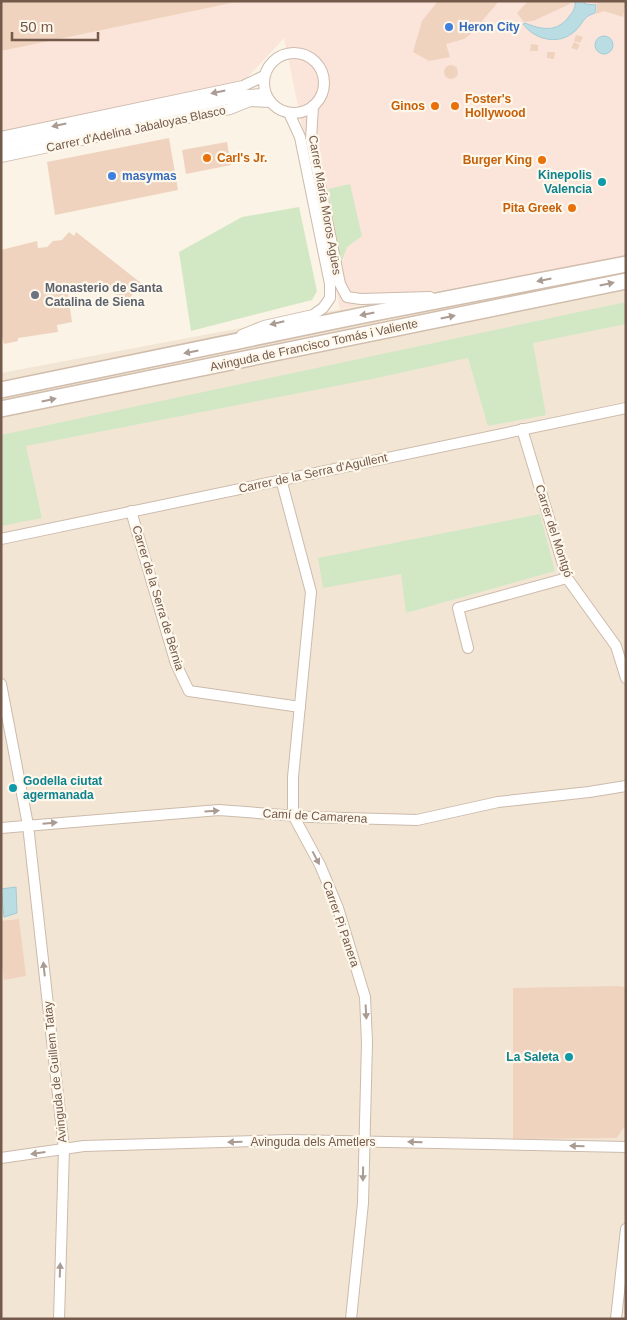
<svg xmlns="http://www.w3.org/2000/svg" width="627" height="1320" viewBox="0 0 627 1320" font-family="Helvetica,sans-serif">
  <rect width="100%" height="100%" fill="#fbf3e5"/>
  <!-- residential -->
  <path fill="#f3e5d4" d="M626 256V1319H1V373Z"/>
  <!-- commercial -->
  <path fill="#fbe4d9" d="M1 1H626V256L340 309 284 38 243 82 1 132Z"/>
  <!-- green -->
  <g fill="#d2e8c4">
    <path d="M350 184 362 236 347 247 341 263 328 189Z"/>
    <path d="M299 207 317 291 312 300 191 331 179 252 242 217Z"/>
    <path d="M626 302V324L533 343 546 415 488 426 468 358 372 379 26 446 42 518 1 526V435Z"/>
    <path d="M540 514 555 571 406 613 401 574 323 588 318 558Z"/>
  </g>
  <!-- water -->
  <g fill="#badde4" stroke="#a1ccd5">
    <path d="M575 1H584L585 4 596 5 595 13C582 17 584 23 575 31 559 46 535 40 523 24L525 23C540 29 555 33 567 19 572 13 576 9 575 1Z"/>
    <circle cx="604" cy="45" r="9"/>
    <path d="M16 887 17 913 4 917 1 889Z"/>
  </g>
  <!-- building -->
  <g fill="#efd3be">
    <path d="M1 1H236V2L1 51Z"/>
    <path d="M438 1H499L472 33 464 39 446 44 450 57 429 61 413 52 422 21Z"/>
    <path d="M528 1H569L570 4 533 21 524 22 517 13Z"/>
    <path d="M586 1H626L623 17 604 11 596 14 597 4Z"/>
    <path d="M576 35 583 37 580 43 574 41Z"/>
    <path d="M574 42 580 45 577 50 571 48Z"/>
    <path d="M531 44 538 45V51H530Z"/>
    <path d="M547 52H555L554 59 547 58Z"/>
    <circle cx="451" cy="72" r="7"/>
    <path d="M169 138 178 190 55 215 47 162Z"/>
    <path d="M227 142 231 165 186 174 182 150Z"/>
    <path d="M69 232 74 236 76 232 141 283 126 303 101 284 67 287 72 322 57 325 58 332 18 338V341L4 344 1 331V250L37 241 38 248 47 247 53 241 62 240Z"/>
    <path d="M19 919 26 976 4 980 1 953V921Z"/>
    <path d="M617 986 626 987V1126L622 1130 617 1138 513 1139V988Z"/>
  </g>
  <g fill="none" stroke-linecap="round" stroke-linejoin="round">
    <!-- street casing -->
    <g stroke="#ccbbac" stroke-width="12">
      <g id="street">
        <circle cx="294" cy="83" r="30"/>
        <path d="M313 106 311 140 340 284 347 297 361 299 430 297"/>
        <path d="M1 137 243 86 264 76"/>
        <path d="M1 147 247 95 265 94"/>
        <path d="M1 157 230 109 250 101 270 102"/>
        <path d="M242 335 264 326 313 315 323 308 330 298V284L300 137 289 113"/>
        <path d="M522 429 567 578 616 646 626 678"/>
        <path d="M281 479 311 592 293 777V815L320 865 338 908 365 997 367 1042 363 1203 351 1319"/>
        <path d="M131 511 176 664 189 691 300 707"/>
        <path d="M1 539 626 408"/>
        <path d="M468 648 458 608 567 578"/>
        <path d="M1 684 28 825 64 1149 59 1319"/>
        <path d="M1 828 219 810 310 817 417 820 498 802 589 792 626 786"/>
        <path d="M1 1158 84 1146 289 1140 626 1147"/>
        <path d="M616 1319 626 1229"/>
      </g>
    </g>
    <!-- secondary casing -->
    <g stroke="#d1bdac" stroke-width="18">
      <g id="secondary">
        <path d="M1 390 359 316 626 264"/>
        <path d="M1 409 626 281"/>
      </g>
    </g>
    <!-- street -->
    <use href="#street" stroke="#fff" stroke-width="10"/>
    <!-- secondary -->
    <use href="#secondary" stroke="#fff" stroke-width="15"/>
  </g>
  <!-- one-way arrows -->
  <defs><path id="oneway-solid" d="M-6-.8H1V-3.2L6.5 0L1 3.2V.8H-6Z" transform="scale(1.25)"/></defs>
  <g fill="#ab9c93">
    <use href="#oneway-solid" transform="translate(218 92) rotate(168)"/>
    <use href="#oneway-solid" transform="translate(59 125) rotate(168)"/>
    <use href="#oneway-solid" transform="translate(544 280) rotate(169)"/>
    <use href="#oneway-solid" transform="translate(607 284) rotate(-12)"/>
    <use href="#oneway-solid" transform="translate(367 314) rotate(169)"/>
    <use href="#oneway-solid" transform="translate(448 317) rotate(-12)"/>
    <use href="#oneway-solid" transform="translate(277 323) rotate(167)"/>
    <use href="#oneway-solid" transform="translate(191 352) rotate(169)"/>
    <use href="#oneway-solid" transform="translate(49 400) rotate(-12)"/>
    <use href="#oneway-solid" transform="translate(212 811) rotate(-4)"/>
    <use href="#oneway-solid" transform="translate(50 823) rotate(-5)"/>
    <use href="#oneway-solid" transform="translate(316 858) rotate(62)"/>
    <use href="#oneway-solid" transform="translate(44 969) rotate(-96)"/>
    <use href="#oneway-solid" transform="translate(366 1012) rotate(87)"/>
    <use href="#oneway-solid" transform="translate(235 1142) rotate(178)"/>
    <use href="#oneway-solid" transform="translate(415 1142) rotate(-179)"/>
    <use href="#oneway-solid" transform="translate(577 1146) rotate(-179)"/>
    <use href="#oneway-solid" transform="translate(38 1153) rotate(172)"/>
    <use href="#oneway-solid" transform="translate(363 1174) rotate(91)"/>
    <use href="#oneway-solid" transform="translate(60 1270) rotate(-88)"/>
  </g>
  <!-- markers -->
  <g fill="#3f7fe0" stroke="#fef7eb" stroke-width="2">
    <circle cx="449" cy="27" r="5"/>
    <circle cx="112" cy="176" r="5"/>
  </g>
  <g fill="#e8710a" stroke="#fef7eb" stroke-width="2">
    <circle cx="435" cy="106" r="5"/>
    <circle cx="455" cy="106" r="5"/>
    <circle cx="207" cy="158" r="5"/>
    <circle cx="542" cy="160" r="5"/>
    <circle cx="572" cy="208" r="5"/>
  </g>
  <g fill="#0f9aa8" stroke="#fef7eb" stroke-width="2">
    <circle cx="602" cy="182" r="5"/>
    <circle cx="13" cy="788" r="5"/>
    <circle cx="569" cy="1057" r="5"/>
  </g>
  <circle fill="#6b7280" stroke="#fef7eb" stroke-width="2" cx="35" cy="295" r="5"/>
  <g text-anchor="middle" dominant-baseline="central" stroke-width="4.5" stroke-linejoin="round" paint-order="stroke">
    <!-- shop labels -->
    <g font-size="12" font-weight="bold" fill="#366cbe" stroke="#fef7eb" text-anchor="start">
      <text x="459" y="27">Heron City</text>
      <text x="122" y="176">masymas</text>
    </g>
    <!-- food labels -->
    <g font-size="12" font-weight="bold" fill="#c56008" stroke="#fef7eb" text-anchor="end">
      <text x="465" y="99" text-anchor="start">Foster's<tspan x="465" dy="14">Hollywood</tspan></text>
      <text x="425" y="106">Ginos</text>
      <text x="217" y="158" text-anchor="start">Carl's Jr.</text>
      <text x="532" y="160">Burger King</text>
      <text x="562" y="208">Pita Greek</text>
    </g>
    <!-- street labels -->
    <g font-size="12" fill="#735a4b" stroke="#fef7eb">
      <text transform="translate(136 129) rotate(-12)">Carrer d'Adelina Jabaloyas Blasco</text>
      <text transform="translate(325 205) rotate(80)">Carrer María Moros Agües</text>
      <text transform="translate(314 345) rotate(-12)">Avinguda de Francisco Tomás i Valiente</text>
      <text transform="translate(313 473) rotate(-12)">Carrer de la Serra d'Agullent</text>
      <text transform="translate(554 531) rotate(72)">Carrer del Montgó</text>
      <text transform="translate(158 598) rotate(73)">Carrer de la Serra de Bèrnia</text>
      <text transform="translate(315 816) rotate(3)">Camí de Camarena</text>
      <text transform="translate(341 924) rotate(71)">Carrer Pi Panera</text>
      <text transform="translate(55 1072) rotate(-96)">Avinguda de Guillem Tatay</text>
      <text x="313" y="1142">Avinguda dels Ametlers</text>
    </g>
    <!-- culture labels -->
    <g font-size="12" font-weight="bold" fill="#0d838f" stroke="#fef7eb" text-anchor="end">
      <text x="592" y="175">Kinepolis<tspan x="592" dy="14">Valencia</tspan></text>
      <text x="23" y="781" text-anchor="start">Godella ciutat<tspan x="23" dy="14">agermanada</tspan></text>
      <text x="559" y="1057">La Saleta</text>
    </g>
    <!-- worship labels -->
    <g font-size="12" font-weight="bold" fill="#5b616d" stroke="#fef7eb" text-anchor="start">
      <text x="45" y="288">Monasterio de Santa<tspan x="45" dy="14">Catalina de Siena</tspan></text>
    </g>
  </g>
  <!-- border -->
  <rect width="627" height="1320" fill="none" stroke="#735a4b" stroke-width="5"/>
  <!-- scale -->
  <path d="M12 32v8h86v-8" fill="none" stroke="#735a4b" stroke-width="2.5"/>
  <text x="20" y="32" font-size="15" fill="#735a4b" stroke="#fef7eb" stroke-width="4" paint-order="stroke">50 m</text>
</svg>
